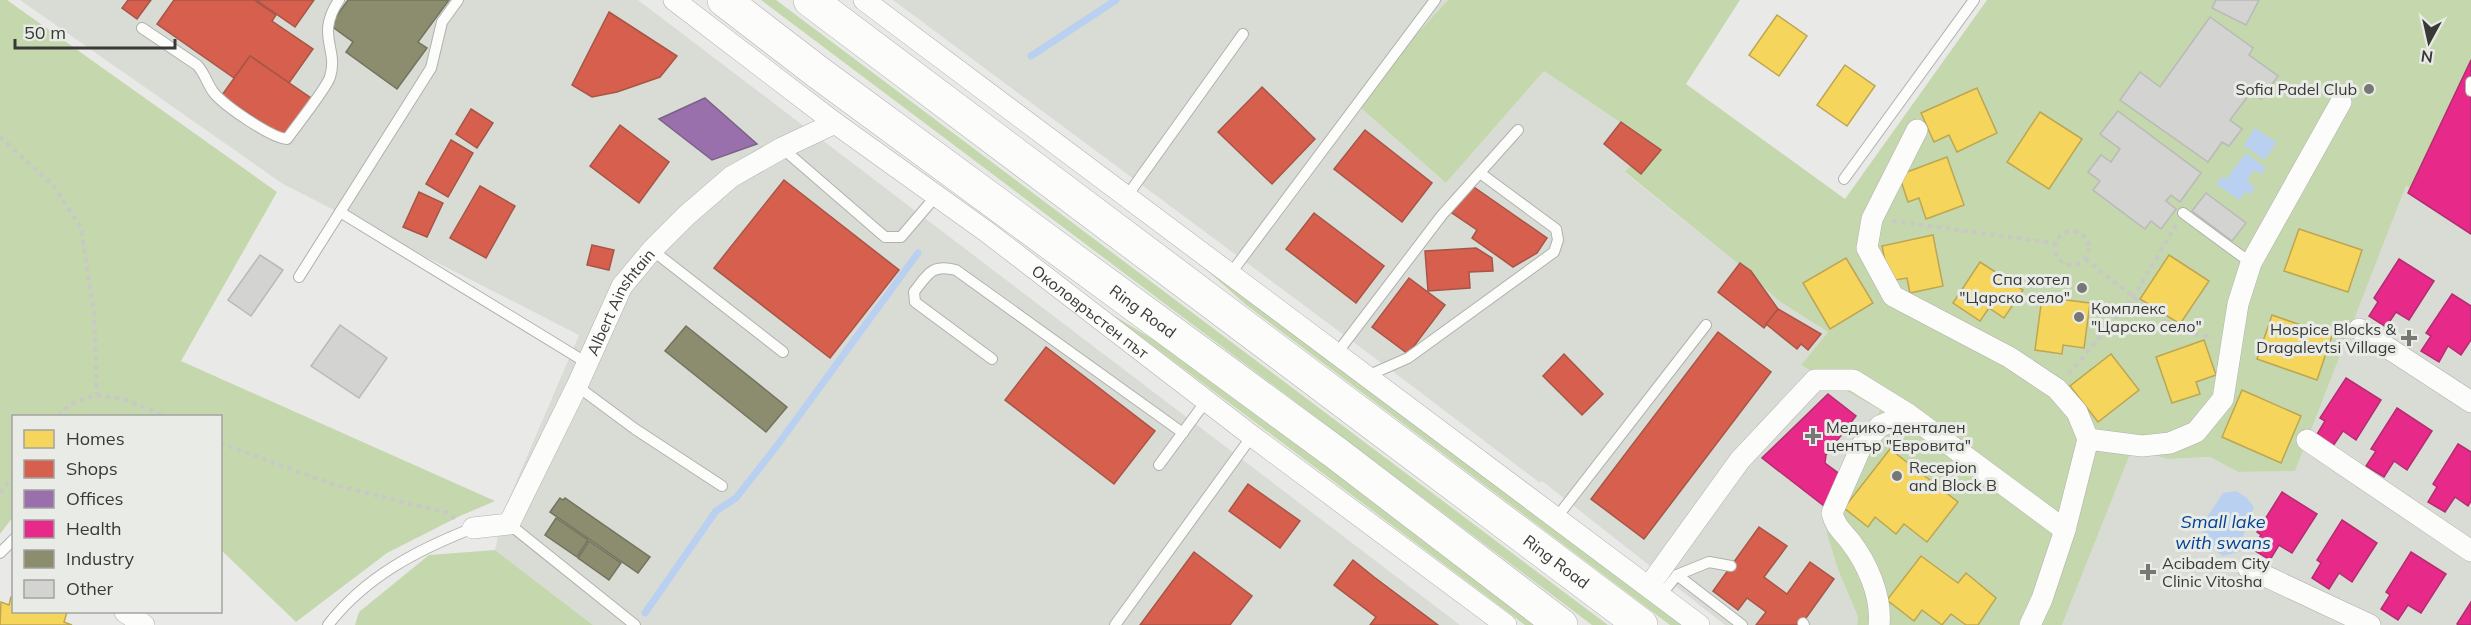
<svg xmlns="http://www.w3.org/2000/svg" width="2471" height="625" viewBox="0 0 2471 625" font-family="Mulish,sans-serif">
  <rect width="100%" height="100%" fill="#e9eae7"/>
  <!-- built -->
  <g fill="#d9dcd5">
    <path d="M20 0H638L1460 625H593L495 550 504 510 579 335 283 184Z"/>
    <path d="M893 0H1448L1354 102 1446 183 1544 71 1651 143 1625 173 1736 262 1779 301 1828 332 1801 365 1880 410 1829 510 1839 572 1858 617 1857 625H1725L1542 481 1540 483 1395 373Z"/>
    <path d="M2406 186 2471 228V625H2062L2132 448 2168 459 2210 457 2238 472 2295 470Z"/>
  </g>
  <!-- green -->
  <g fill="#c5d7ad">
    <path d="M0 0H7L277 192 181 361 495 501 460 516 387 553 296 622 221 550 220 416H14L13 517 0 534Z"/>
    <path d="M761 0H776L1608 625H1592Z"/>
    <path d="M1448 0H1740L1686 84 1845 199 1987 0H2471V228L2406 186 2295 471 2238 472 2210 457 2168 459 2132 449 2062 625H1857L1858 617 1839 572 1827 534 1829 510 1880 410 1801 365 1828 332 1779 301 1736 262 1625 172 1651 143 1544 71 1446 183 1354 102Z"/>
    <path d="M1165 233 1686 625H1670L1245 304Z"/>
    <path d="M1108 312 1195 365 1540 625H1525Z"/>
    <path d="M495 550 593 625H355L359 612 429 555Z"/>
  </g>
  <!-- water -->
  <g fill="#bad0f0">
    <path d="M2255 128 2277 143 2264 160 2244 145Z"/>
    <path d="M2246 153 2266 168 2261 174 2254 170 2247 181 2255 188 2250 195 2246 191 2239 200 2216 184 2222 177 2226 179Z"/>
    <path d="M2236 491 2247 498 2254 507 2243 536 2242 551 2223 556C2188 532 2205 522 2223 493Z"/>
  </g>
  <!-- homes -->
  <g fill="#f6d55c" stroke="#bda651" stroke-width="1.5">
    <path d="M1777 15 1807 36 1779 76 1749 55Z"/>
    <path d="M1845 65 1875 86 1847 126 1817 105Z"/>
    <path d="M1977 88 1997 133 1957 152 1949 135 1934 142 1921 113Z"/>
    <path d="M2040 112 2082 139 2049 189 2007 162Z"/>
    <path d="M1947 157 1964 205 1926 219 1919 198 1908 202 1899 175Z"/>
    <path d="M2299 229 2362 250 2348 292 2284 271Z"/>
    <path d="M1933 235 1943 286 1910 293 1907 278 1889 281 1882 246Z"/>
    <path d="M2169 255 2209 281 2180 324 2140 299Z"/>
    <path d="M1846 258 1873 303 1830 329 1803 283Z"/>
    <path d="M1980 262 2023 290 2004 318 1989 308 1980 321 1953 303Z"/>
    <path d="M2042 297 2090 303 2084 348 2063 345 2062 354 2035 350Z"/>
    <path d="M2272 315 2332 336 2317 380 2257 359Z"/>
    <path d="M2204 340 2216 375 2196 382 2200 394 2172 403 2156 357Z"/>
    <path d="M2111 354 2139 390 2098 422 2070 386Z"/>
    <path d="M2242 390 2301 416 2281 463 2222 437Z"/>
    <path d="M1890 449 1958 502 1927 542 1904 524 1896 534 1875 517 1868 527 1844 508Z"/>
    <path d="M1921 556 1958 583 1966 573 1996 598 1978 625H1966L1951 614 1942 625 1922 610 1914 621 1887 600Z"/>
    <path d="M11 597 14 598V612H67L64 622 72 625H0L1 602 9 605Z"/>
  </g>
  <!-- shops -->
  <g fill="#d6604d" stroke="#a75547" stroke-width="1.5">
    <path d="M128 0H151L137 19 122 8Z"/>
    <path d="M174 0H254L276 15 272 21 313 49 289 83 250 56 234 78 157 24Z"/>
    <path d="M256 0H314L295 27Z"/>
    <path d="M609 12 677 56 660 77 617 92 592 97 572 85Z"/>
    <path d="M250 56 311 98 284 138 222 95Z"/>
    <path d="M1262 87 1315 139 1272 184 1218 132Z"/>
    <path d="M471 109 493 123 477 148 456 134Z"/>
    <path d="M1621 122 1661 150 1641 174 1604 144Z"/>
    <path d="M620 125 669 162 639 203 590 166Z"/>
    <path d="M1365 130 1432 183 1402 222 1334 169Z"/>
    <path d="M451 140 473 153 448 197 426 184Z"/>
    <path d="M784 180 899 270 830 358 714 268Z"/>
    <path d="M1471 185 1547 238 1537 253 1513 267 1472 238 1477 230 1452 213Z"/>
    <path d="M480 186 515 206 486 258 450 238Z"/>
    <path d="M419 192 443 203 427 237 403 227Z"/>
    <path d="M1314 213 1384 266 1356 303 1286 249Z"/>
    <path d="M592 245 614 250 609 270 587 265Z"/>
    <path d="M1476 248 1492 258 1493 271 1469 272 1470 288 1428 291 1425 251Z"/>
    <path d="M1740 263 1751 271 1778 309 1764 328 1718 292Z"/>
    <path d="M1409 278 1445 305 1408 354 1372 327Z"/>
    <path d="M1778 309 1821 334 1808 350 1801 344 1797 349 1766 324Z"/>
    <path d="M1718 332 1771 372 1644 539 1591 499Z"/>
    <path d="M1046 347 1155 431 1114 484 1005 400Z"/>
    <path d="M1564 354 1603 394 1582 415 1543 376Z"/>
    <path d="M1248 484 1300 521 1280 548 1229 511Z"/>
    <path d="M1759 527 1787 546 1764 577 1787 594 1810 562 1834 579 1801 625H1756L1766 612 1747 598 1738 610 1713 591Z"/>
    <path d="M1194 552 1252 596 1230 625H1140Z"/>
    <path d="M1353 560 1374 577 1438 625H1370L1376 617 1334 585Z"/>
  </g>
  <!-- offices -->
  <path fill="#9970ab" stroke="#7c6088" stroke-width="1.5" d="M705 98 757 144 712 160 659 119Z"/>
  <!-- health -->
  <g fill="#e7298a" stroke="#b32e71" stroke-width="1.5">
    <path d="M2471 60V234L2408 193Z"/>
    <path d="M2399 259 2434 281 2409 320 2396 312 2386 327 2369 316 2378 302 2374 298Z"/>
    <path d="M2452 294 2471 306V340L2461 355 2448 346 2439 362 2421 351 2431 336 2426 333Z"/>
    <path d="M2346 378 2381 400 2356 440 2343 431 2333 446 2316 436 2325 421 2320 418Z"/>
    <path d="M1828 394 1856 416 1826 455 1825 463 1845 478 1824 506 1762 458Z"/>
    <path d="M2397 408 2432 431 2407 470 2394 461 2384 477 2366 466 2376 451 2371 449Z"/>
    <path d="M2458 444 2471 452V501L2468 506 2455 497 2445 512 2428 502 2437 487 2433 484Z"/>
    <path d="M2282 492 2317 514 2292 553 2279 545 2270 560 2252 549 2261 535 2257 532Z"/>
    <path d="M2342 520 2377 543 2352 582 2339 573 2329 589 2312 578 2321 563 2317 560Z"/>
    <path d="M2411 552 2446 574 2421 613 2408 605 2398 620 2381 609 2390 595 2386 592Z"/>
    <path d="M2471 602V625H2458L2457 624Z"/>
  </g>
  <!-- industry -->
  <g fill="#8c8c6e" stroke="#73735e" stroke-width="1.5">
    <path d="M348 0H449L418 42 427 48 397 89 346 52 353 42 330 25Z"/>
    <path d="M686 326 787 407 766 432 665 351Z"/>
    <path d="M560 498 563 500 565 498 650 557 638 573 550 512Z"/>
    <path d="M556 518 588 540 577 557 545 535Z"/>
    <path d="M589 541 621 563 609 580 578 558Z"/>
  </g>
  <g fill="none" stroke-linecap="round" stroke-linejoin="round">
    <!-- stream -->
    <g stroke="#bad0f0" stroke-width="7">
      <path d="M1031 56 1116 0"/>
      <path d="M645 613 716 511 736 498 776 447 918 253"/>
    </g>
  </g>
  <!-- building -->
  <g fill="#d3d3d2" stroke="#b9bab8" stroke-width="1.5">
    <path d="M2216 0H2259L2246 25 2212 8Z"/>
    <path d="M2210 17 2253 48 2249 55 2278 76 2261 99 2251 92 2230 120 2242 129 2229 146 2222 142 2208 162 2120 100 2140 72 2160 87Z"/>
    <path d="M2118 111 2201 173 2180 202 2171 195 2166 201 2176 209 2161 229 2151 221 2145 229 2093 190 2100 181 2088 172 2101 155 2111 162 2120 149 2100 134Z"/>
    <path d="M2206 193 2246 223 2232 241 2192 211Z"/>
    <path d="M260 255 283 270 251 316 228 300Z"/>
    <path d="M340 325 387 358 359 398 311 366Z"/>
  </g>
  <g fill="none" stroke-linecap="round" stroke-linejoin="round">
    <!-- service casing -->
    <g stroke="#b0b1af" stroke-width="12">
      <g id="service">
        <path d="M142 28 197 65C205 73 207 84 214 93 225 106 271 138 287 139 296 126 326 89 330 77 339 48 315 36 339 0"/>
        <path d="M2471 82V91"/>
        <path d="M782 148 885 237H901L936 196"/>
        <path d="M1844 179 1974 0"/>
        <path d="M1127 196 1243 34"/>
        <path d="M340 212 587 363"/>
        <path d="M2183 213 2251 263"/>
        <path d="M652 250 783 352"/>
        <path d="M1231 273 1435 0"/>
        <path d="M299 277 431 68 442 22 458 0"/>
        <path d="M1337 353 1442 215 1518 130"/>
        <path d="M992 359 915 302 914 292C928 274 931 264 956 270L1183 433"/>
        <path d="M1367 376 1408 358 1554 252 1558 240 1556 229 1480 173"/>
        <path d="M577 386 635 429 722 486"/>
        <path d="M1159 465 1206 401"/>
        <path d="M1557 517 1706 325"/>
        <path d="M509 524 635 625"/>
        <path d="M0 553 14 539"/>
        <path d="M1677 575 1709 562 1731 566"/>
        <path d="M1661 595 1677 575 1742 625"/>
        <path d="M1803 623 1804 625"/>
        <path d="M328 625C365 577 417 550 473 528"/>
        <path d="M1115 625 1252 436"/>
      </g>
    </g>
    <!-- minor casing -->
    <g stroke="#b0b1af" stroke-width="22">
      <g id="minor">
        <path id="s1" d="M674 0 835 123 987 232 1252 436 1506 625"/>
        <path d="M864 0 1699 625"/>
        <path d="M1917 130 1872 219 1867 248 1893 296 2009 357 2057 389 2077 412 2088 439 2065 530 2042 599 2030 625"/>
        <path d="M2359 329 2471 402"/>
        <path d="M2088 439 2142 446 2170 443 2196 432 2223 399 2238 304 2251 263 2341 102"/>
        <path d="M2307 440 2471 551"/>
        <path id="s2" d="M473 528 509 524 577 386 622 286 652 250 687 215 731 177 782 148 835 123"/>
        <path d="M2248 568 2370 625"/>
        <path d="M1649 586 1740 460 1815 380H1853L1908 414 2065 530"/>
        <path d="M125 612 144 625"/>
        <path d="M1879 625C1882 596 1867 563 1850 541 1842 531 1835 526 1832 513L1862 445 1880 426 1908 414"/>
      </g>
    </g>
    <!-- trunk casing -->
    <g stroke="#b0b1af" stroke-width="34">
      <g id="trunk">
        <path id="s3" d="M724 0 819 73 1336 453 1561 625"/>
        <path id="s4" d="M810 0 1641 625"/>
      </g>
    </g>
    <!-- path -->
    <g stroke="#c8c9c7" stroke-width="4" stroke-dasharray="4.5 4.5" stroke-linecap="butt">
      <path d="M0 137 53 185 81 228 94 313 97 395"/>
      <path d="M1892 221 2054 243"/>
      <circle cx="2072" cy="248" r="17"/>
      <path d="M2085 259 2179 332 2214 337"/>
      <path d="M2069 374 2134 296 2176 225"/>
      <path d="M58 416C90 380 129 401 165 416"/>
      <path d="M220 443 335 485 447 513 456 519"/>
      <path d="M0 493 14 475"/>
    </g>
    <!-- service -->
    <use href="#service" stroke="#fcfcfb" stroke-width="10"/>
    <!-- minor -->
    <use href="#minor" stroke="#fcfcfb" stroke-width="21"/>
    <!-- trunk -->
    <use href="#trunk" stroke="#fcfcfb" stroke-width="33"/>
  </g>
  <!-- markers -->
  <g fill="#777875" stroke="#e9ebe6" stroke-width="2">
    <circle cx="2369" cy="89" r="6"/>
    <circle cx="2082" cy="288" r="6"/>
    <circle cx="2079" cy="317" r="6"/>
    <path d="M2406 329h6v6h6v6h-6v6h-6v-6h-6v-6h6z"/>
    <path d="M1810 427h6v6h6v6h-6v6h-6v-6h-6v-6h6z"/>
    <circle cx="1897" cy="476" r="6"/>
    <path d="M2145 563h6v6h6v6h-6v6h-6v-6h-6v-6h6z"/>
  </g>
  <g text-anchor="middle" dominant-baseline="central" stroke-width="6" stroke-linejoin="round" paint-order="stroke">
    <!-- poi labels -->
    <g font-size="16" fill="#393a38" stroke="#e9ebe6" text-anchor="start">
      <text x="2357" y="89" text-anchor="end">Sofia Padel Club</text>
      <text x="2070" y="279" text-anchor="end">Спа хотел<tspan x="2070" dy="18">"Царско село"</tspan></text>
      <text x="2091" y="308">Комплекс<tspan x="2091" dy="18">"Царско село"</tspan></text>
      <text x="2396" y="329" text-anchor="end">Hospice Blocks &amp;<tspan x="2396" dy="18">Dragalevtsi Village</tspan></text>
      <text x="1826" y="427">Медико-дентален<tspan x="1826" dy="18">център "Евровита"</tspan></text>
      <text x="1909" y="467">Recepion<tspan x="1909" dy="18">and Block B</tspan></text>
      <text x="2162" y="563">Acibadem City<tspan x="2162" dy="18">Clinic Vitosha</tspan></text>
    </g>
    <!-- street labels -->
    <g font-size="16" fill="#393a38" stroke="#e9ebe6">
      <text stroke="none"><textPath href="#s2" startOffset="285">Albert Ainshtain</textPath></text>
      <text stroke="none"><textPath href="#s1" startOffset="520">Околовръстен път</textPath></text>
      <text stroke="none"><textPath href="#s3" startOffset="522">Ring Road</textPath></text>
      <text stroke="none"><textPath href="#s4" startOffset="934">Ring Road</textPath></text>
    </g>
    <!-- water labels -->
    <g font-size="18" font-style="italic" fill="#004299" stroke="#e9ebe6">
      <text x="2223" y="521">Small lake<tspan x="2223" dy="21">with swans</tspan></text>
    </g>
  </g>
  <!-- legend -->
  <rect x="12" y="415" width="210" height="198" fill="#e9ebe6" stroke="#a3a4a0" stroke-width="1.5"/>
  <rect x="24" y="430" width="30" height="18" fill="#f6d55c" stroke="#a3a4a0" stroke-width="1.5"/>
  <text x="66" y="445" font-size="18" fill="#393a38">Homes</text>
  <rect x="24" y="460" width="30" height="18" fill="#d6604d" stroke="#a3a4a0" stroke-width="1.5"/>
  <text x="66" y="475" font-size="18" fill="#393a38">Shops</text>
  <rect x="24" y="490" width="30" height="18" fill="#9970ab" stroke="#a3a4a0" stroke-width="1.5"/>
  <text x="66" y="505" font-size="18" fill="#393a38">Offices</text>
  <rect x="24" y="520" width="30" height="18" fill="#e7298a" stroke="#a3a4a0" stroke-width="1.5"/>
  <text x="66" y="535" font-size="18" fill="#393a38">Health</text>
  <rect x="24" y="550" width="30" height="18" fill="#8c8c6e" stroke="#a3a4a0" stroke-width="1.5"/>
  <text x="66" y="565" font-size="18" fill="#393a38">Industry</text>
  <rect x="24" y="580" width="30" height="18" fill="#d3d3d2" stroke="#a3a4a0" stroke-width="1.5"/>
  <text x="66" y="595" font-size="18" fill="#393a38">Other</text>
  <!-- north arrow -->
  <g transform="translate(2429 42) rotate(188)" stroke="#e9ebe6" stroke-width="4.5" paint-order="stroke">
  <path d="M0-4.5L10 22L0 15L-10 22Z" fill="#393a38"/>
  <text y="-9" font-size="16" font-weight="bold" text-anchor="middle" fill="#393a38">N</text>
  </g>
  <!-- scale -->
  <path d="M15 39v9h160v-9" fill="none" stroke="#393a38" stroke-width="3"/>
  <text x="24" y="39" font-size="18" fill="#393a38" stroke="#e9ebe6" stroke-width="4.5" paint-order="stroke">50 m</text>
</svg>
